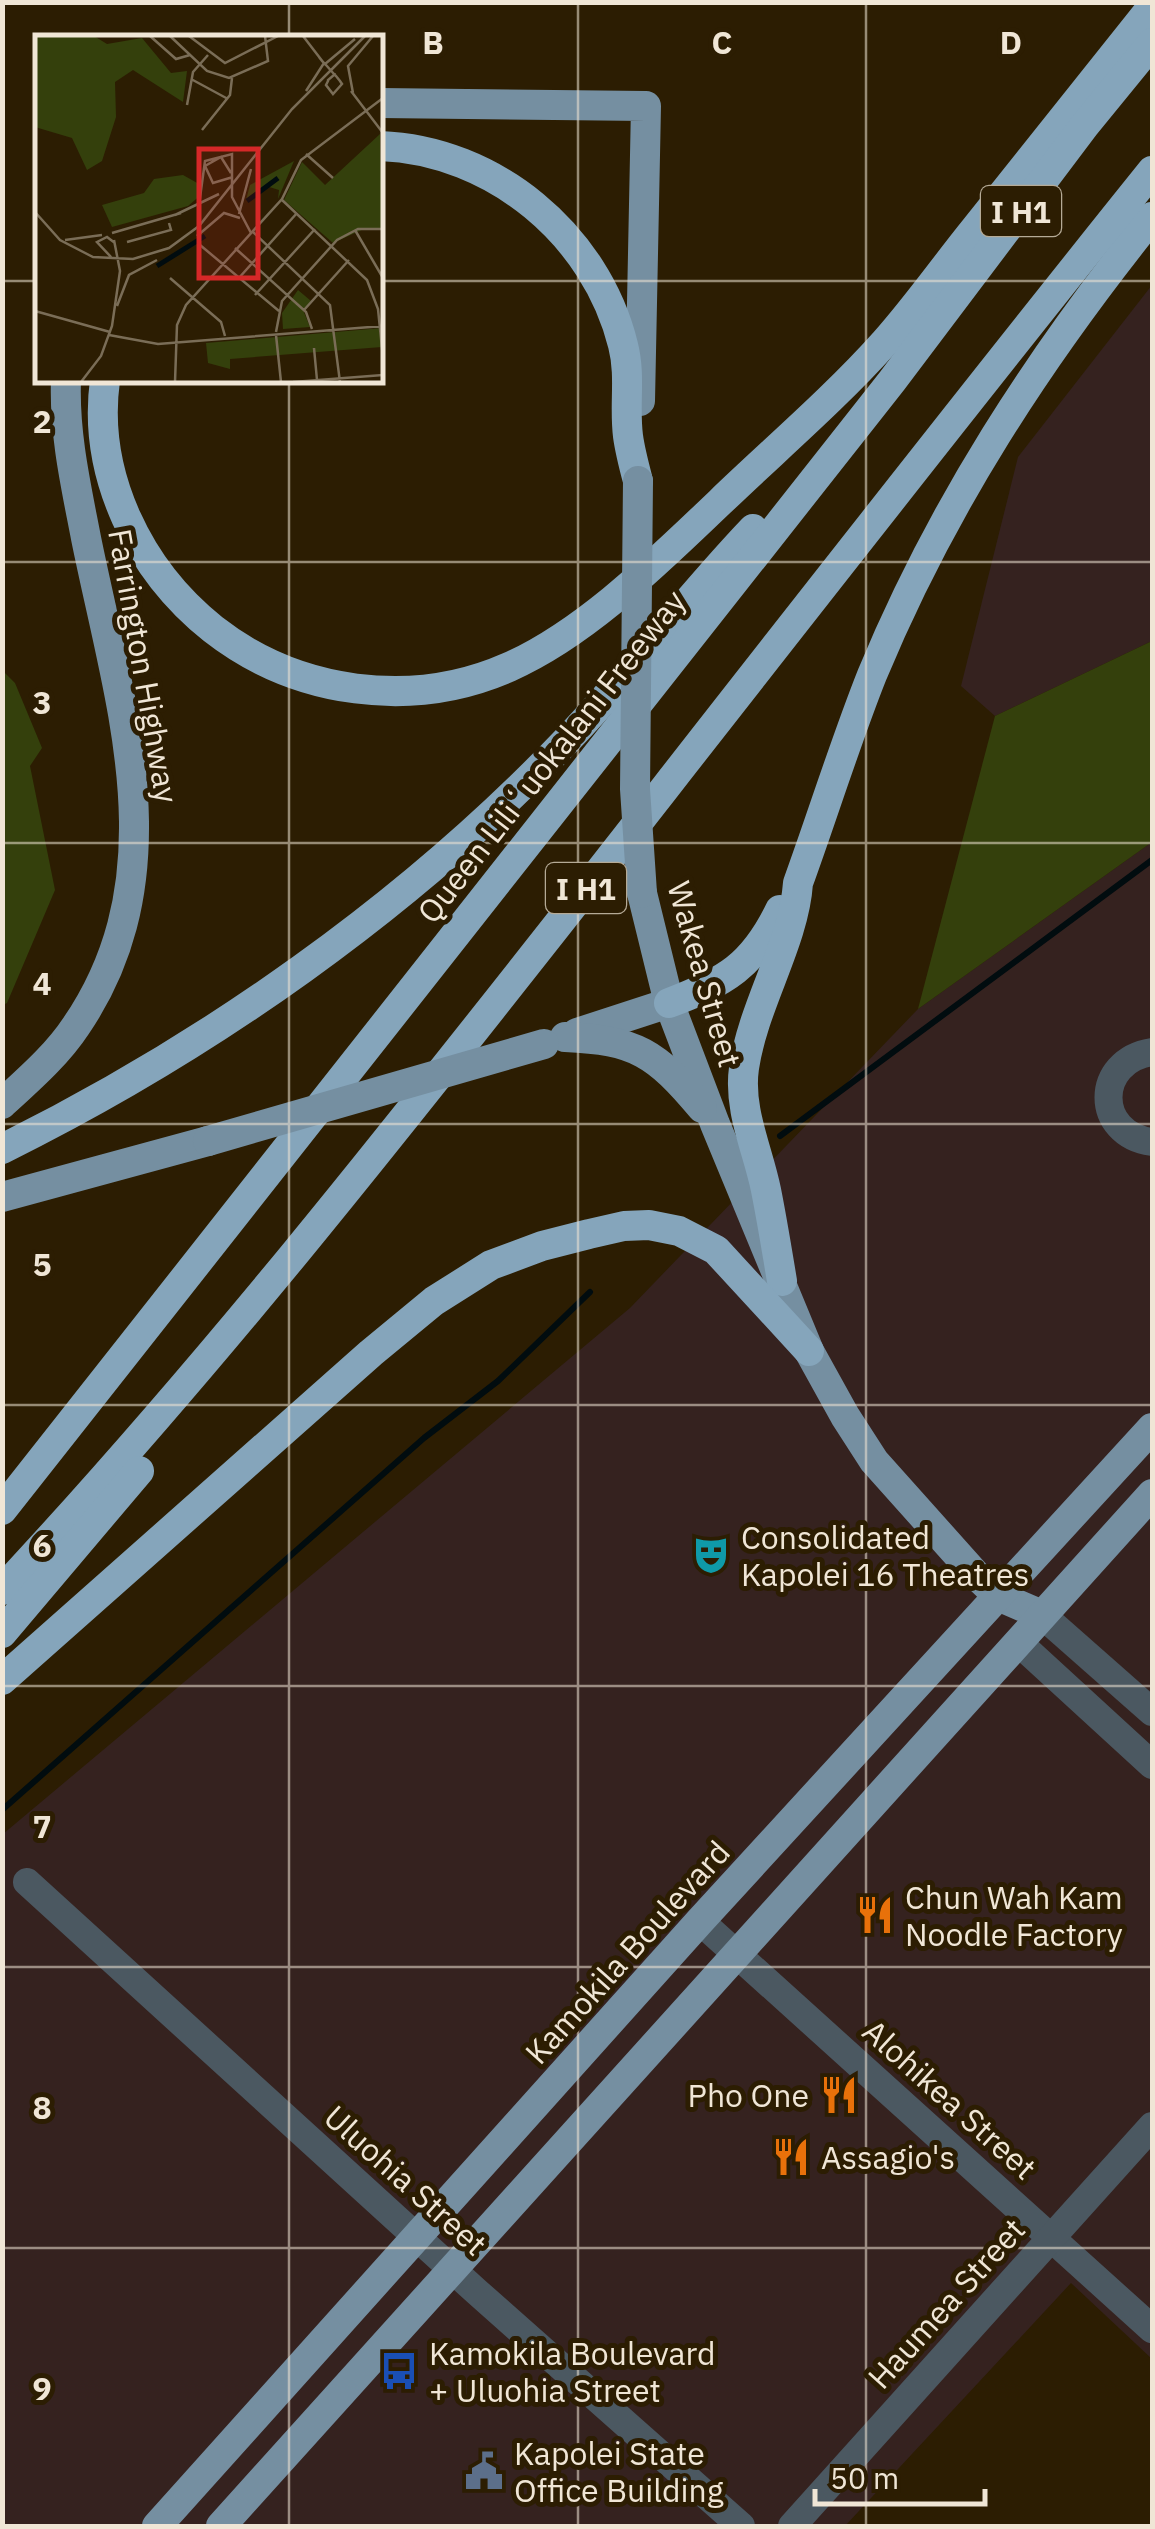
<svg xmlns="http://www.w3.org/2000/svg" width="1155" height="2529" viewBox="0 0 1155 2529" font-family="'IBM Plex Sans',sans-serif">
  <rect width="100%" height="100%" fill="#2c1d02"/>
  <!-- commercial -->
  <g fill="#35221f">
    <path d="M1152 285V641L995 716 961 686 1018 457Z"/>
    <path d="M1152 842V2359L1071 2283 845 2526H3V1834L630 1308 918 1009Z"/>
  </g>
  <!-- green -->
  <g fill="#34400c">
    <path d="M1152 641V842L918 1009 995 716Z"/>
    <path d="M3 671 15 683 42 748 30 766 55 890 7 1003 3 1005Z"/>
  </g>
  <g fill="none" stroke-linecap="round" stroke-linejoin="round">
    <!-- stream -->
    <g stroke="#010c0f" stroke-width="6">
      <path d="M780 1136 1152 860"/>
      <path d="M2 1810 424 1438 498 1381 590 1292"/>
    </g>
    <!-- minor -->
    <g stroke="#4b5861" stroke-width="28">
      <path d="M1152 1052C1094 1061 1094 1134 1152 1142"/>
      <path d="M1042 1615 1152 1712"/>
      <path d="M1018 1642 1152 1765"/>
      <path d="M27 1882 477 2292 741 2526"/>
      <path d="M700 1921 1152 2329"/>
      <path d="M792 2526 1152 2126"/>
    </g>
    <!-- major -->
    <g stroke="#758fa1" stroke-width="30">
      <path d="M380 103 646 106 640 401"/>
      <path d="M642 893 669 1003 715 1124 809 1351 845 1416 874 1461 975 1574 998 1596 1042 1615"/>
      <path d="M577 1033 669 1003"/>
      <path d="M565 1037C636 1040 656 1053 702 1108"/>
      <path d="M2 1104C28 1080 57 1055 76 1026 180 874 119 702 86 538 76 486 64 434 66 380"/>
      <path d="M2 1197 208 1141"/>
      <path d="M157 2526 700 1921 1152 1428"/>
      <path d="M221 2526 1152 1494"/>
    </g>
    <!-- highway -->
    <g stroke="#85a5bb" stroke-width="30">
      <path d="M380 146C494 150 596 235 623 345 631 376 624 405 628 436 630 451 634 466 638 481"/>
      <path d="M105 380C92 475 139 570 213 629 296 694 412 710 509 667 586 633 659 560 720 502 774 450 834 399 885 342 917 306 945 266 975 229 1034 155 1093 81 1152 7"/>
      <path d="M669 1003C725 982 753 966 780 910"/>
      <path d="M2 1149C208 1047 409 906 567 740 632 672 688 597 753 529"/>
      <path d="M782 1281C777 1251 772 1220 766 1190 758 1150 738 1110 744 1068 753 1005 794 943 798 883 823 814 845 743 872 675 942 506 1038 359 1152 217"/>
      <path d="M2 1510 892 381 1085 125 1152 43"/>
      <path d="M2 1590C211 1366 400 1125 589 885 776 646 962 407 1152 171"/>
      <path d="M2 1633 139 1471"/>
      <path d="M2 1680 371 1353 434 1301 491 1265 542 1246 589 1234 624 1226 649 1225 679 1231 716 1250 809 1351"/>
    </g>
    <!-- major-bridge -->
    <g stroke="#758fa1" stroke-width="30">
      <path d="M638 481 635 789 642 893"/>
      <path d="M208 1141 544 1044"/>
    </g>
  </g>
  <!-- grid -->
  <path fill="none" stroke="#f0e6d6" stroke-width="2.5" stroke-opacity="0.55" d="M289 2V38M578 2V2526M866 2V2526M2 281H38M380 281H1152M289 380V2526M2 562H1152M2 843H1152M2 1124H1152M2 1405H1152M2 1686H1152M2 1967H1152M2 2248H1152"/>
  <!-- icons -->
  <defs>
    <g id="theatre-bare" transform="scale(3)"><path d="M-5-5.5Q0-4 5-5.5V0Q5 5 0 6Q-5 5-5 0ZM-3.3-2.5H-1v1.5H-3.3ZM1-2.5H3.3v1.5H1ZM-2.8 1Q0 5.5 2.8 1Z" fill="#0f9aa8" stroke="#2c1d02" stroke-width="2.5" paint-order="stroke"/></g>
    <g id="restaurant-bare" transform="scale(3)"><path d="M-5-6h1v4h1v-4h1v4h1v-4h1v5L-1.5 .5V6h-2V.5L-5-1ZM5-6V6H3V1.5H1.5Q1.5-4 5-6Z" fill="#e8710a" stroke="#2c1d02" stroke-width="2.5" paint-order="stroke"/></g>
    <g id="bus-bare" transform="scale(3)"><path d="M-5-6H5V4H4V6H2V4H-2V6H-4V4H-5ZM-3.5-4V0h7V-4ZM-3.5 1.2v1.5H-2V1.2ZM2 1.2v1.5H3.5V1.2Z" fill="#1a4fb4" stroke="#2c1d02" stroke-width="2.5" paint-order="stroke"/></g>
    <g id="civic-bare" transform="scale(3)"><path d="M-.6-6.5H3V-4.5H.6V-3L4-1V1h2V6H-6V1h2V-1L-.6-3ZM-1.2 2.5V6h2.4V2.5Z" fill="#5c6f8a" stroke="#2c1d02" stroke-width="2.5" paint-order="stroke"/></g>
  </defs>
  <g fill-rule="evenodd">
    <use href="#theatre-bare" x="711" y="1555"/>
    <use href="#restaurant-bare" x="875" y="1915"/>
    <use href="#restaurant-bare" x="839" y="2095"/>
    <use href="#restaurant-bare" x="791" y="2157"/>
    <use href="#bus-bare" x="399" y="2371"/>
    <use href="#civic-bare" x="484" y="2471"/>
  </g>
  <g text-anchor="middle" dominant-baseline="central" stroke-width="10" stroke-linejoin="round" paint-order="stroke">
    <!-- shield labels -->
    <g fill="#2c1d02" stroke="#b5aa96" stroke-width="2.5">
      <rect x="981" y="186" width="80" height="50" rx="8"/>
      <rect x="546" y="863" width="80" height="50" rx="8"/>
    </g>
    <g font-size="30" font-weight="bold" fill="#f0e6d6">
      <text x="1021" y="211">I H1</text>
      <text x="586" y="888">I H1</text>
    </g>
    <!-- street labels -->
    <g font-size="32" fill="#f0e6d6" stroke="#2c1d02">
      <text transform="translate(144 666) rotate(80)">Farrington Highway</text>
      <text transform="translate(551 756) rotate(-52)">Queen Liliʻuokalani Freeway</text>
      <text transform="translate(705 974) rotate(74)">Wakea Street</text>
      <text transform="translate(627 1952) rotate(-48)">Kamokila Boulevard</text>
      <text transform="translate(950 2099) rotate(42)">Alohikea Street</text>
      <text transform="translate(406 2180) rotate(42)">Uluohia Street</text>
      <text transform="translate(946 2303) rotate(-48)">Haumea Street</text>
    </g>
    <!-- poi labels -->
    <g font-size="32" fill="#f0e6d6" stroke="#2c1d02" text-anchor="start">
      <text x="741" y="1537">Consolidated<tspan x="741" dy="37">Kapolei 16 Theatres</tspan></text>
      <text x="905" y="1897">Chun Wah Kam<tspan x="905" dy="37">Noodle Factory</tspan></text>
      <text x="809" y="2095" text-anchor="end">Pho One</text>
      <text x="821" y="2157">Assagio's</text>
      <text x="429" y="2353">Kamokila Boulevard<tspan x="429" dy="37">+ Uluohia Street</tspan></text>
      <text x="514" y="2453">Kapolei State<tspan x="514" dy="37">Office Building</tspan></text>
    </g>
  </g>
  <!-- overview -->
  <g transform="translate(35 35)">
    <rect width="348" height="348" fill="#2c1d02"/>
    <path d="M0 1H59L72 9 107 3 136 38 152 36 148 67 98 35 80 47 81 82 67 126 52 135 37 103 0 92ZM345 99 347 193H331L298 208 249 165 267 127 290 150ZM259 126 243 164 244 155 231 151 211 165 215 150ZM148 140 164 149 167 159 153 171 77 192 67 170 109 158 119 144ZM263 255 276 266 268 275 275 292 248 294 247 278ZM347 293V312L195 324V334L173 328 171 308Z" fill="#34400c"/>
    <path fill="none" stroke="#010c0f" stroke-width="5" d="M212 166 243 143M122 231 170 201"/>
    <path fill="none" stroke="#7a6d57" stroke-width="2.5" d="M115 1 141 24 155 20M135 1 172 36 194 43 233 26 230 1M154 1 190 28 243 1M268 1 288 27M284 22 287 26 291 30 299 39 301 41 305 46 307 49 298 59 291 50 293 46V45L299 40 300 38M290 29 320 4M156 44 193 64M271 56 289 28M316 56 348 98M318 58 313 31 338 1M152 70 158 37 173 20M167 95 195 60 197 43M271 119 298 143M196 138 186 122 170 131 178 148 198 142M246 164 332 245 343 274 348 323M164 170 170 126 197 119V162L216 198M0 177 25 205 58 222 98 224 134 213 164 191 257 74 330 1M204 179 216 134M140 180 184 159M320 195 348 243M217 196 295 270 305 347M77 198 146 178M162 201 189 178 205 183M30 205 67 200M92 207 136 195 134 188M165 210 244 276M200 213 271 277 277 294M76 222 62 207 72 202 80 208M135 243 186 287 190 301M203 244 262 178M220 260 280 194M82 271 94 240 122 225M269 275 314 225M0 276 75 297M241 297 247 266 302 205 323 194H348M74 300 123 309 348 291M241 300 246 347M279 313 282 345M46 347 66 321 77 291 85 236 79 205M140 347 142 290 151 270 247 164 266 125 348 63M258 347 348 340"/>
    <path fill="#d62828" fill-opacity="0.15" stroke="#d62828" stroke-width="5" d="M164 114H223V243H164Z"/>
    <rect width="348" height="348" fill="none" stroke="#f0e6d6" stroke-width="5"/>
  </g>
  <g font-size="32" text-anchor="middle" font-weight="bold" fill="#f0e6d6" stroke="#2c1d02" stroke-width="10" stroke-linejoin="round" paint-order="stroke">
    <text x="433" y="54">B</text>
    <text x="722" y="54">C</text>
    <text x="1011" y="54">D</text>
    <text x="42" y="433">2</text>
    <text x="42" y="714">3</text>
    <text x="42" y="995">4</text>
    <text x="42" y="1276">5</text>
    <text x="42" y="1557">6</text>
    <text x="42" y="1838">7</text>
    <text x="42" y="2119">8</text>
    <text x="42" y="2400">9</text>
  </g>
  <!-- border -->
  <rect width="1155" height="2529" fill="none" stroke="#f0e6d6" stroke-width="10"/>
  <!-- scale -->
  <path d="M815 2489v15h170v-15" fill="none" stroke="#f0e6d6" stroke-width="5"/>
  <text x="830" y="2489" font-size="30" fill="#f0e6d6" stroke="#2c1d02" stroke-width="8" paint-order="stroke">50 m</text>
</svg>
